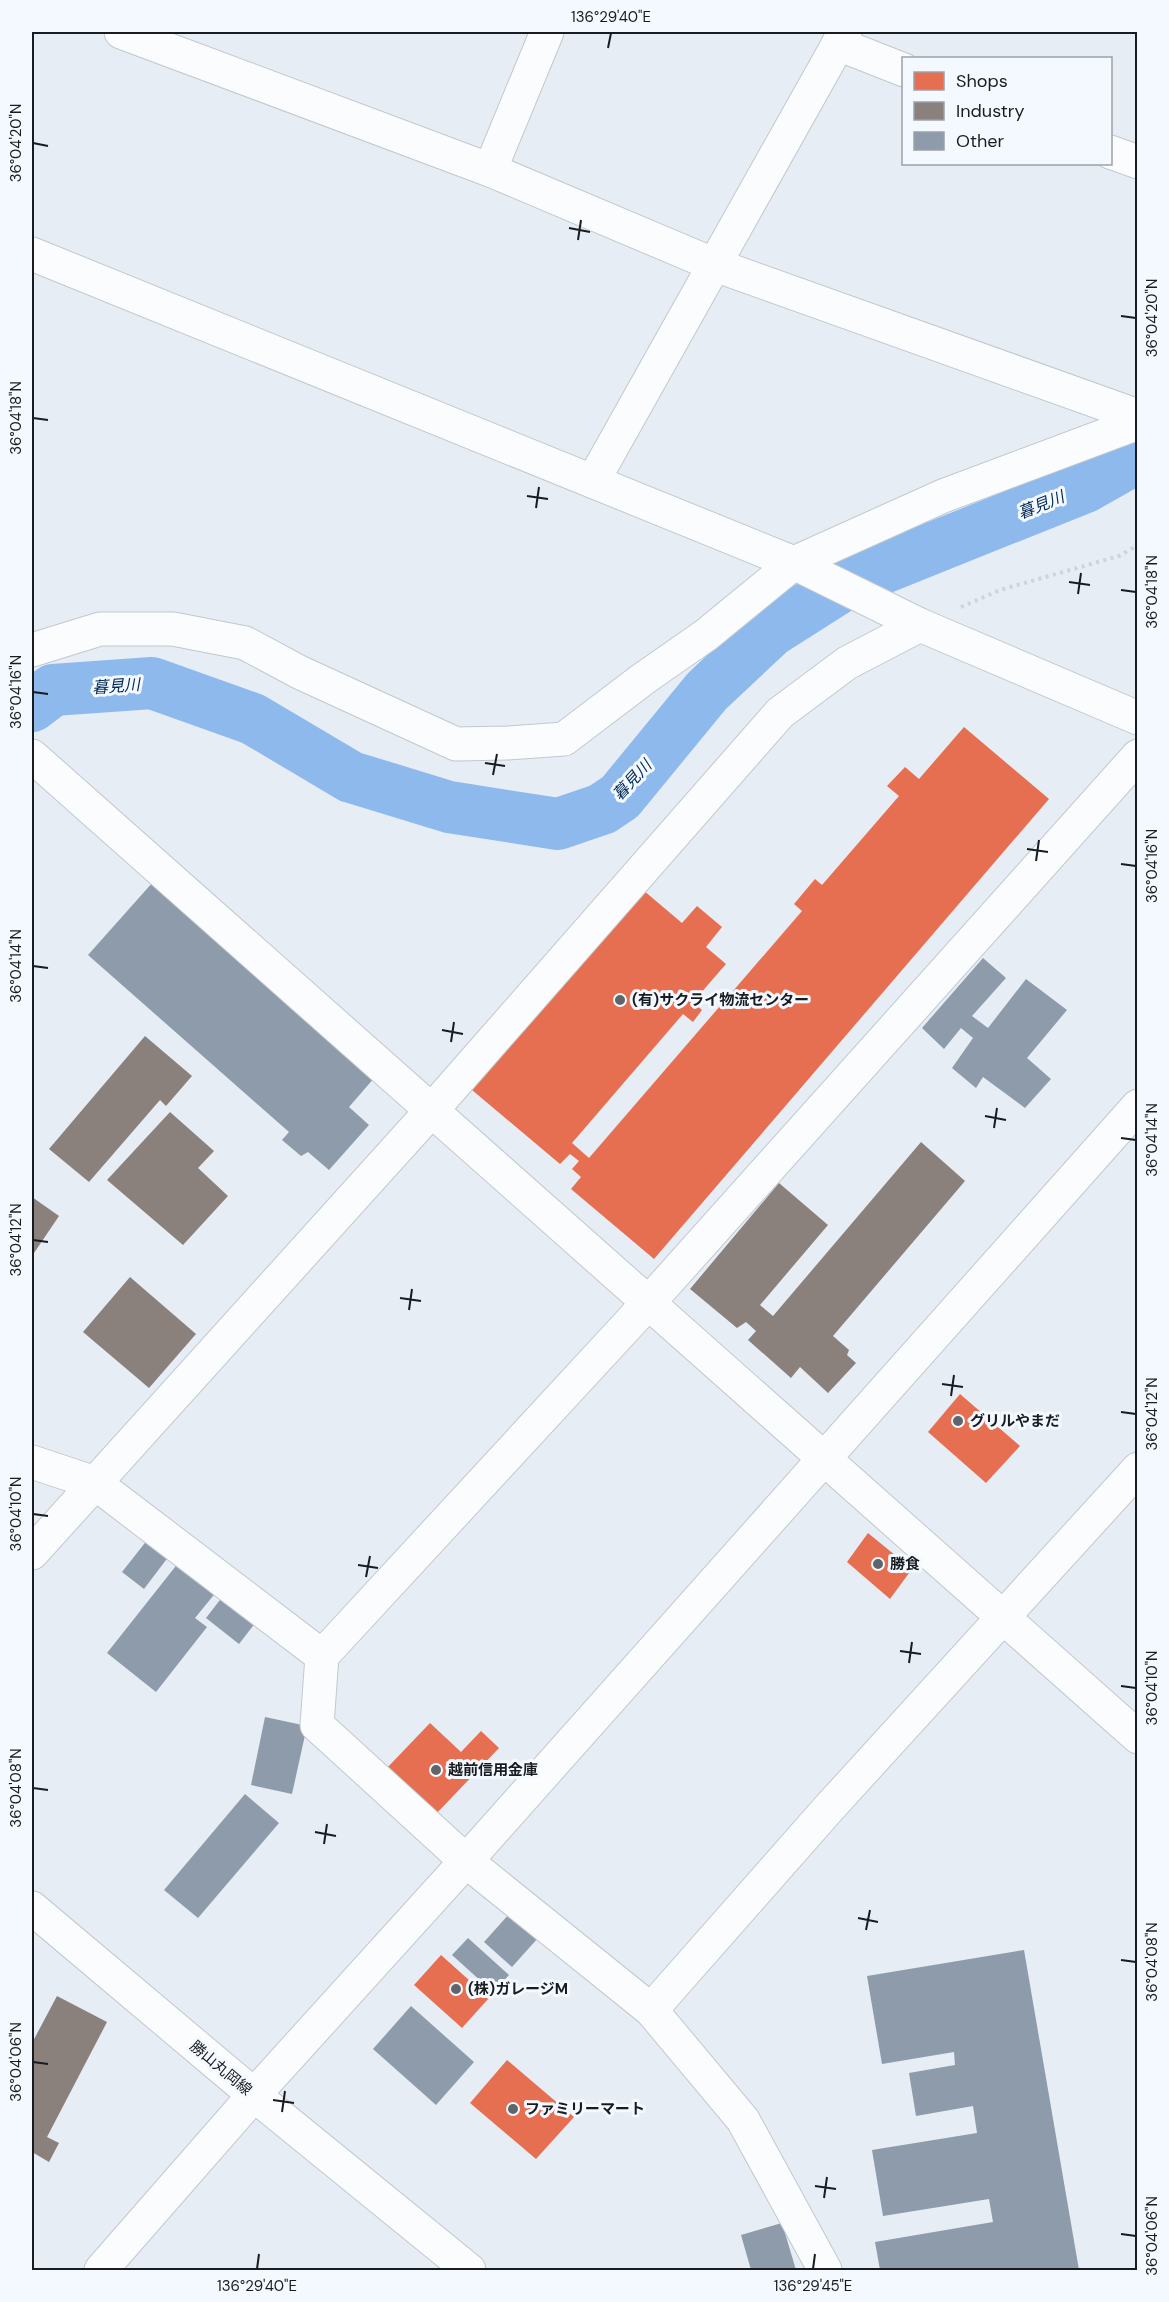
<svg xmlns="http://www.w3.org/2000/svg" width="1169" height="2302" viewBox="0 0 1169 2302" font-family="'DM Sans','Noto Sans JP',sans-serif">
  <rect width="100%" height="100%" fill="#e6edf5"/>
  <!-- shops -->
  <g fill="#e76f51">
    <path d="M964 727 1049 799 654 1259 571 1189 581 1177 572 1169 579 1161 570 1154 560 1164 472 1090 643 890 682 923 697 906 722 927 706 947 726 964 693 1002 702 1010 693 1022 683 1014 572 1143 589 1158 802 911 794 904 815 879 822 885 899 796 887 786 905 767 919 779Z"/>
    <path d="M960 1394 1020 1446 986 1483 928 1432Z"/>
    <path d="M868 1533 912 1569 890 1599 847 1562Z"/>
    <path d="M430 1723 461 1752 481 1731 499 1748 436 1814 387 1768Z"/>
    <path d="M441 1955 489 1998 462 2028 414 1985Z"/>
    <path d="M507 2060 574 2117 536 2159 470 2103Z"/>
  </g>
  <!-- industry -->
  <g fill="#8a817c">
    <path d="M145 1036 192 1076 166 1106 160 1100 89 1182 49 1149Z"/>
    <path d="M170 1112 214 1151 198 1168 228 1196 183 1245 107 1180Z"/>
    <path d="M921 1142 965 1181 833 1336 849 1350 847 1355 856 1363 828 1393 800 1367 791 1378 748 1340 756 1331 746 1322 737 1328 690 1289 779 1183 828 1225 760 1305 773 1316Z"/>
    <path d="M32 1197 59 1216 32 1256Z"/>
    <path d="M130 1277 196 1334 149 1388 83 1332Z"/>
    <path d="M57 1996 107 2022 47 2137 59 2143 49 2162 32 2152V2043Z"/>
  </g>
  <g fill="none" stroke-linecap="round" stroke-linejoin="round">
    <!-- river -->
    <path stroke="#8eb9ed" stroke-width="52" d="M32 706 53 690 152 683 253 719 351 777 449 807 558 824 602 809 620 797 707 691 771 631 848 582 1085 487 1138 457"/>
  </g>
  <!-- building -->
  <g fill="#8d9bab">
    <path d="M153 882 375 1077 349 1107 369 1125 329 1170 308 1152 301 1156 282 1140 289 1132 88 955Z"/>
    <path d="M983 958 1006 978 972 1016 988 1028 1026 979 1067 1010 1027 1058 1051 1079 1025 1108 983 1077 976 1088 952 1068 973 1038 961 1028 944 1049 922 1028Z"/>
    <path d="M148 1539 169 1556 144 1589 122 1572Z"/>
    <path d="M179 1562 217 1591 195 1618 207 1627 156 1692 107 1653Z"/>
    <path d="M223 1596 256 1622 239 1644 206 1618Z"/>
    <path d="M265 1717 307 1726 292 1794 251 1785Z"/>
    <path d="M245 1794 279 1823 198 1918 164 1890Z"/>
    <path d="M510 1913 538 1938 512 1967 484 1942Z"/>
    <path d="M468 1938 509 1975 493 1992 452 1955Z"/>
    <path d="M1024 1950 1079 2270H880L875 2242 993 2222 989 2199 883 2216 872 2150 977 2133 973 2106 916 2116 909 2073 955 2065 954 2052 882 2064 867 1976Z"/>
    <path d="M411 2006 474 2062 436 2105 373 2049Z"/>
    <path d="M782 2223 796 2270H751L741 2235Z"/>
  </g>
  <g fill="none" stroke-linecap="round" stroke-linejoin="round">
    <!-- minor casing -->
    <g stroke="#c2c8ce" stroke-width="35">
      <g id="minor">
        <path d="M121 32 490 170 715 265 1138 416"/>
        <path d="M838 44 904 70"/>
        <path d="M1110 152 1138 162"/>
        <path d="M490 170 547 32"/>
        <path d="M32 254 794 563 920 625 1138 718"/>
        <path d="M593 481 845 32"/>
        <path d="M32 650 100 629H173L245 643 299 672 456 744 507 743 564 739 643 679 706 635 794 563 943 496 1138 423"/>
        <path d="M32 756 1138 1737"/>
        <path d="M32 1462 95 1483 322 1656 317 1725 466 1861 651 2010 743 2120 825 2270"/>
        <path d="M32 1553 432 1110 780 713 847 663 920 625"/>
        <path d="M322 1656 649 1302 1138 756"/>
        <path d="M651 2010 829 1808 1138 1469"/>
        <path d="M101 2270 254 2095 466 1861 1138 1106"/>
      </g>
    </g>
    <!-- major casing -->
    <g stroke="#c2c8ce" stroke-width="35">
      <path id="major" d="M32 1908 254 2095 469 2270"/>
    </g>
    <!-- path -->
    <path stroke="#d1d3d6" stroke-width="4" stroke-dasharray="3 4.5" stroke-linecap="butt" d="M961 607 1000 590 1119 556 1138 545"/>
    <!-- minor -->
    <use href="#minor" stroke="#fbfcfe" stroke-width="33"/>
    <!-- major -->
    <use href="#major" stroke="#fbfcfe" stroke-width="33"/>
  </g>
  <!-- ticks -->
  <path fill="none" stroke="#181c21" stroke-width="2" d="M608 48 611 33M33 143 48 146M569 228 590 232M578 240 581 220M1121 316 1136 318M33 418 48 420M527 496 548 499M536 508 539 487M1069 582 1090 585M1121 590 1136 592M1078 594 1081 573M33 692 48 694M485 763 505 766M493 775 497 754M1027 849 1048 852M1036 861 1039 840M1121 864 1136 866M33 966 48 968M442 1030 463 1034M451 1042 454 1022M985 1116 1006 1120M994 1128 997 1108M1121 1138 1136 1140M33 1240 48 1242M400 1298 421 1301M409 1310 412 1289M942 1384 963 1387M951 1396 954 1375M1121 1412 1136 1414M33 1514 48 1516M358 1565 378 1568M366 1577 370 1556M900 1651 921 1654M909 1663 912 1642M1121 1686 1136 1688M33 1788 48 1790M315 1832 336 1836M324 1844 327 1824M858 1918 878 1922M866 1930 870 1910M1121 1960 1136 1962M33 2062 48 2064M273 2100 294 2103M282 2112 285 2091M815 2186 836 2189M824 2198 827 2177M1121 2234 1136 2236M257 2269 259 2254M813 2269 815 2254"/>
  <!-- markers -->
  <g fill="#60656b" stroke="#f4f9ff" stroke-width="2">
    <circle cx="620" cy="1000" r="6"/>
    <circle cx="958" cy="1421" r="6"/>
    <circle cx="878" cy="1564" r="6"/>
    <circle cx="436" cy="1770" r="6"/>
    <circle cx="456" cy="1989" r="6"/>
    <circle cx="513" cy="2109" r="6"/>
  </g>
  <g text-anchor="middle" dominant-baseline="central" stroke-width="6" stroke-linejoin="round" paint-order="stroke">
    <!-- poi labels -->
    <g font-size="15" font-weight="bold" fill="#181c21" stroke="#f4f9ff" text-anchor="start">
      <text x="632" y="1000">(有)サクライ物流センター</text>
      <text x="970" y="1421">グリルやまだ</text>
      <text x="890" y="1564">勝食</text>
      <text x="448" y="1770">越前信用金庫</text>
      <text x="468" y="1989">(株)ガレージM</text>
      <text x="525" y="2109">ファミリーマート</text>
    </g>
    <!-- street labels -->
    <g font-size="15" fill="#181c21" stroke="#f4f9ff">
      <text transform="translate(221 2068) rotate(40)">勝山丸岡線</text>
    </g>
    <!-- water labels -->
    <g font-size="16" font-style="italic" fill="#002954" stroke="#f4f9ff">
      <text transform="translate(1041 505) rotate(-22)">暮見川</text>
      <text transform="translate(116 686) rotate(-4)">暮見川</text>
      <text transform="translate(632 780) rotate(-47)">暮見川</text>
    </g>
  </g>
  <!-- border -->
  <rect width="1169" height="2302" fill="none" stroke="#f4f9ff" stroke-width="66"/>
  <!-- legend -->
  <rect x="902" y="57" width="210" height="108" fill="#f4f9ff" stroke="#9ca1a6" stroke-width="1.5"/>
  <rect x="914" y="72" width="30" height="18" fill="#e76f51" stroke="#9ca1a6" stroke-width="1.5"/>
  <text x="956" y="87" font-size="18" fill="#181c21">Shops</text>
  <rect x="914" y="102" width="30" height="18" fill="#8a817c" stroke="#9ca1a6" stroke-width="1.5"/>
  <text x="956" y="117" font-size="18" fill="#181c21">Industry</text>
  <rect x="914" y="132" width="30" height="18" fill="#8d9bab" stroke="#9ca1a6" stroke-width="1.5"/>
  <text x="956" y="147" font-size="18" fill="#181c21">Other</text>
  <rect x="33" y="33" width="1103" height="2236" fill="none" stroke="#181c21" stroke-width="2"/>
  <g font-size="15" text-anchor="middle" fill="#181c21">
    <text x="611" y="22">136°29'40"E</text>
    <text transform="translate(16 143) rotate(-90)" y="5">36°04'20"N</text>
    <text transform="translate(1152 318) rotate(-90)" y="5">36°04'20"N</text>
    <text transform="translate(16 418) rotate(-90)" y="5">36°04'18"N</text>
    <text transform="translate(1152 592) rotate(-90)" y="5">36°04'18"N</text>
    <text transform="translate(16 692) rotate(-90)" y="5">36°04'16"N</text>
    <text transform="translate(1152 866) rotate(-90)" y="5">36°04'16"N</text>
    <text transform="translate(16 966) rotate(-90)" y="5">36°04'14"N</text>
    <text transform="translate(1152 1140) rotate(-90)" y="5">36°04'14"N</text>
    <text transform="translate(16 1240) rotate(-90)" y="5">36°04'12"N</text>
    <text transform="translate(1152 1414) rotate(-90)" y="5">36°04'12"N</text>
    <text transform="translate(16 1514) rotate(-90)" y="5">36°04'10"N</text>
    <text transform="translate(1152 1688) rotate(-90)" y="5">36°04'10"N</text>
    <text transform="translate(16 1788) rotate(-90)" y="5">36°04'08"N</text>
    <text transform="translate(1152 1962) rotate(-90)" y="5">36°04'08"N</text>
    <text transform="translate(16 2062) rotate(-90)" y="5">36°04'06"N</text>
    <text transform="translate(1152 2236) rotate(-90)" y="5">36°04'06"N</text>
    <text x="257" y="2291">136°29'40"E</text>
    <text x="813" y="2291">136°29'45"E</text>
  </g>
</svg>
